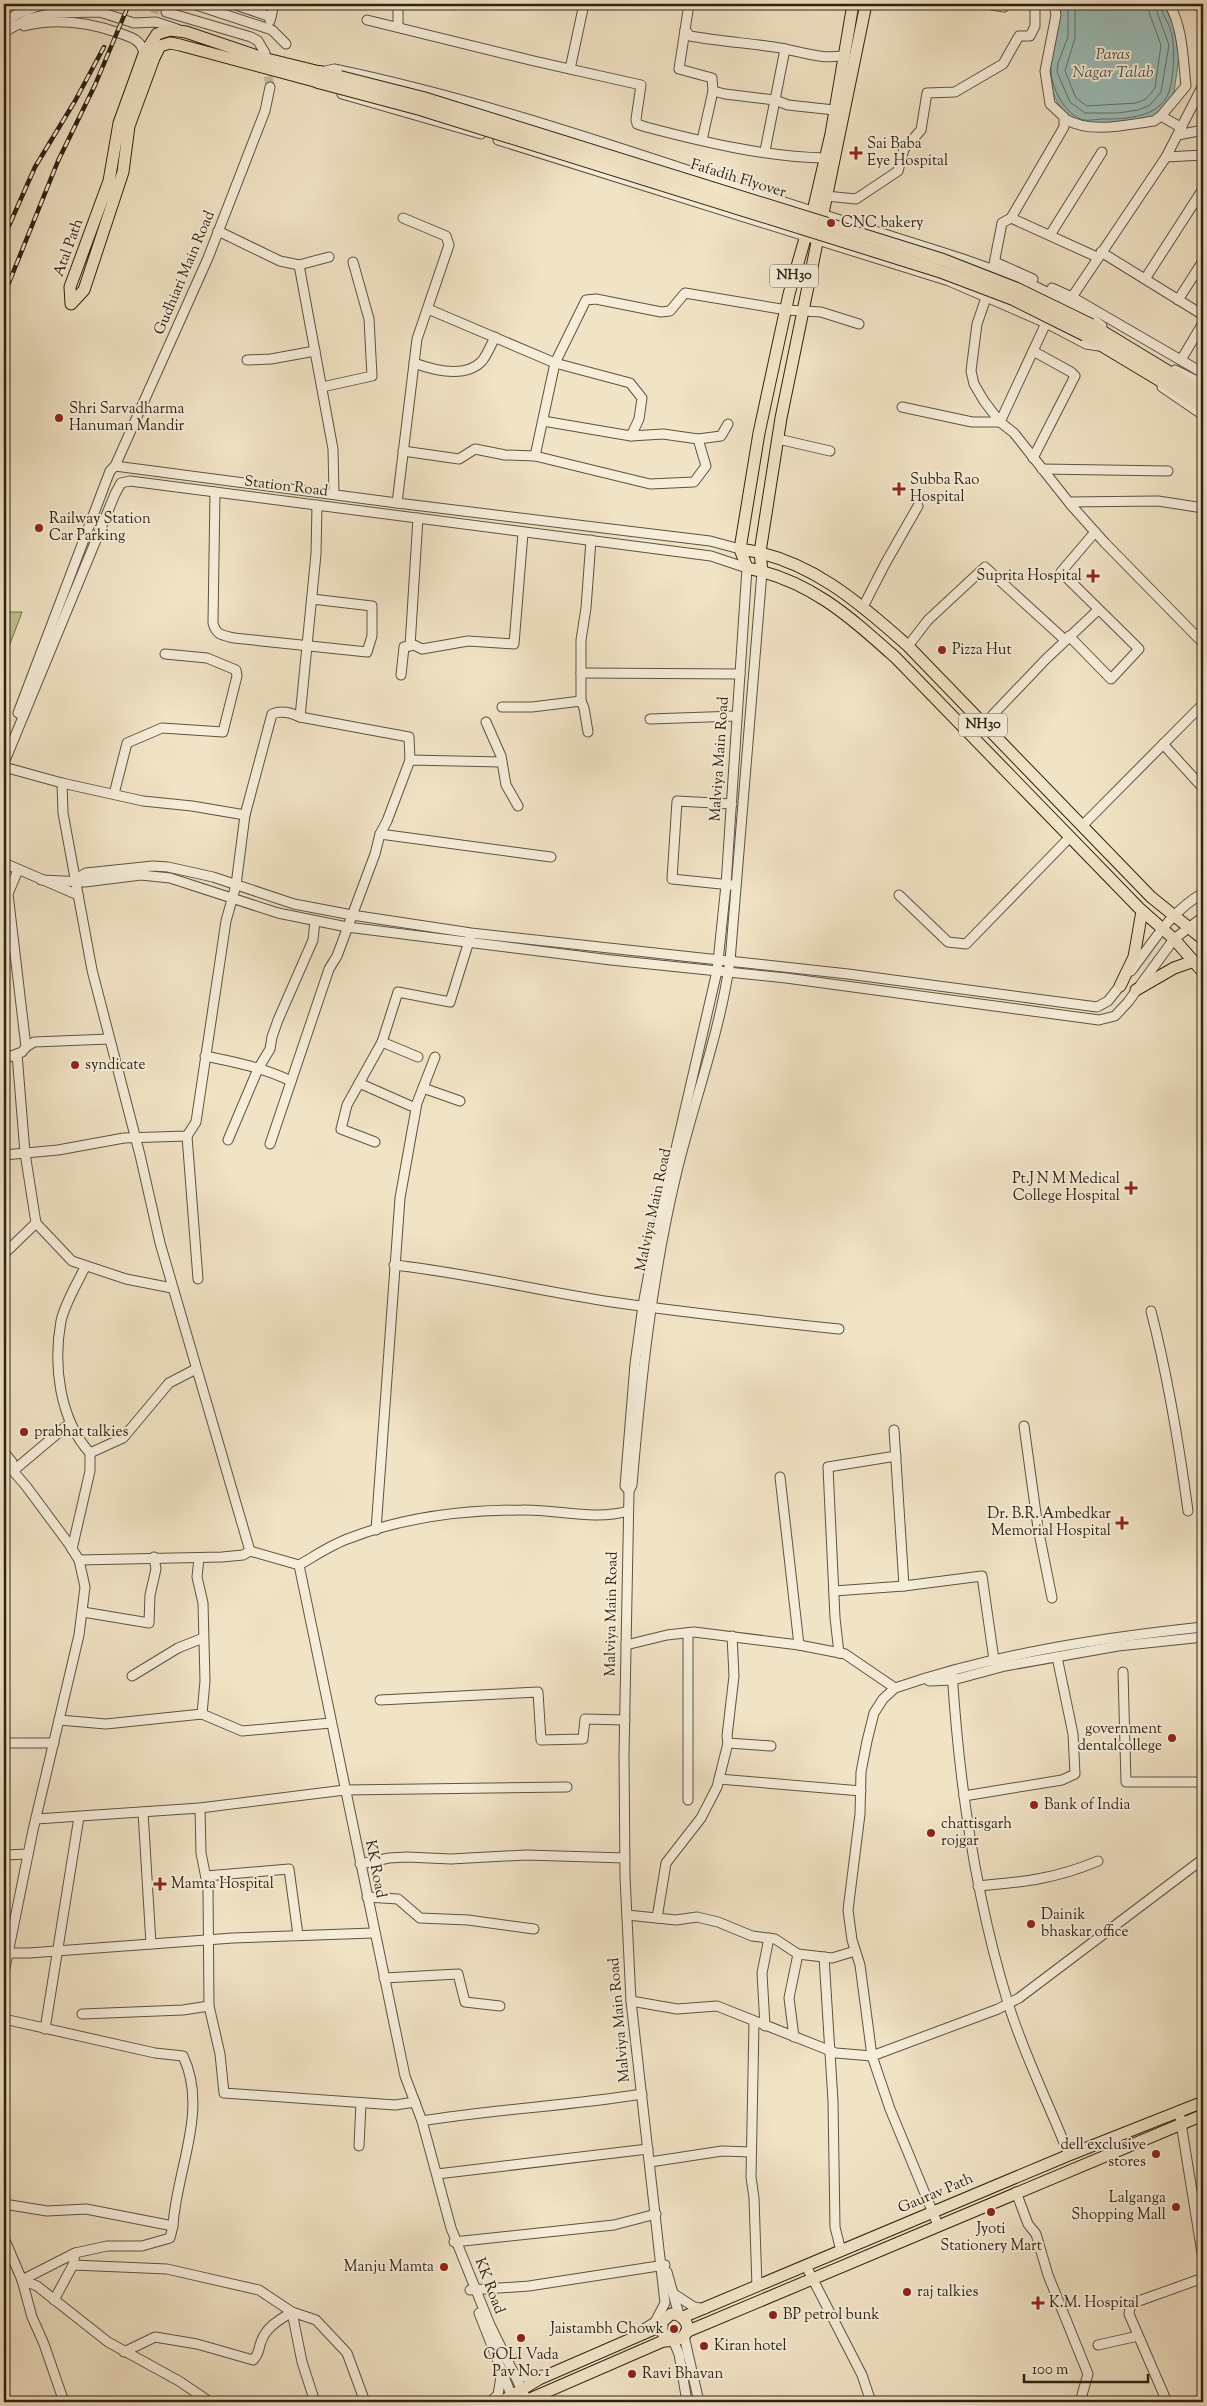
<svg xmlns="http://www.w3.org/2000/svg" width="1207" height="2406" viewBox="0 0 1207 2406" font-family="'Sorts Mill Goudy',serif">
  <rect width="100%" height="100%" fill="#f1e3c5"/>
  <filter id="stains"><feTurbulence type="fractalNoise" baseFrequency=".004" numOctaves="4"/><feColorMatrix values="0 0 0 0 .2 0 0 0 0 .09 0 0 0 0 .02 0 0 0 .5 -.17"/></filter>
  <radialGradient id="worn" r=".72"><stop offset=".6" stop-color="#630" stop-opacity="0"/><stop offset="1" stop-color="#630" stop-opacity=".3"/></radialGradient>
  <!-- green -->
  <path fill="#c1c190" stroke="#777252" d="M4 612H22L4 660Z"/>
  <!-- water -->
  <path fill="#9bbdb8" stroke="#6f7f76" d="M1057 4H1164L1175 28 1180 50 1174 92 1171 99 1157 114 1151 118 1140 121 1082 125 1061 110 1053 93 1047 61 1056 35Z"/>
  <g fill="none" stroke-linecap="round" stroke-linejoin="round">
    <!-- shore -->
    <g stroke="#647066" stroke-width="1">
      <path d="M1068 4V37L1058 63 1057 72 1070 102 1085 113H1118L1138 110 1150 105 1161 92 1169 45 1154 4"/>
      <path d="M1075 4V38L1065 71 1076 98 1087 106 1136 103 1146 99 1155 88 1161 45 1146 4"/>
      <path d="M1051 68C1050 86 1065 116 1084 120 1090 121 1097 119 1103 119 1126 119 1159 118 1169 92 1174 76 1176 43 1170 28 1167 20 1161 12 1160 4"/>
    </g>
    <!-- minor-tunnel -->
    <g stroke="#cabca2" stroke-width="9" stroke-dasharray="9 4.5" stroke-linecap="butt">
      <path d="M138 4 166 12"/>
      <path d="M266 63 270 87"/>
    </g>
    <!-- minor casing -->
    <g stroke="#5e5240" stroke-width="11">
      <g id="minor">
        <path d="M193 4 272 30 286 44"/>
        <path d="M233 4 271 17"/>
        <path d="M689 4 679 69 712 78 713 91 702 140"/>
        <path d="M987 4 1004 7"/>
        <path d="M1169 4C1183 27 1183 59 1186 86L1161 116 1182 128"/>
        <path d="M166 12 251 37 258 41 265 53"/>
        <path d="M367 20 534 61 641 85 636 119 637 124 646 127C703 142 766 157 825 158"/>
        <path d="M270 21 274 4"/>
        <path d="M4 23 17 14 43 4"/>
        <path d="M24 26C56 18 88 22 119 33 131 37 142 40 144 54"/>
        <path d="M398 26V4"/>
        <path d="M685 30 690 36C718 41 746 43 774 47 797 50 822 61 845 55"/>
        <path d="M4 32 28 19 41 16 55 13 100 12 134 23 156 22 177 29"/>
        <path d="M570 69 584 4"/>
        <path d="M325 71 334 69C498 103 656 161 815 212 865 228 914 243 963 259 1012 276 1061 293 1102 326"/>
        <path d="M713 91 725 94 775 100 788 105 834 110"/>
        <path d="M342 94 481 134"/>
        <path d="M1065 119C1091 134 1125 125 1154 121L1161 116"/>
        <path d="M1178 135 1203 130"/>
        <path d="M498 140 949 281 1046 323 1086 344 1099 346"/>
        <path d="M765 151 785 49"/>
        <path d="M1166 157 1203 155"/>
        <path d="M826 196 856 199 898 171 904 149 921 130 927 93 955 92 1003 64 1019 36H1030L1035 26V4"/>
        <path d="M1011 218 1097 257"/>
        <path d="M218 231 280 261 299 265 329 257"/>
        <path d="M1050 235 1102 152"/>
        <path d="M1101 252 1203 315"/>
        <path d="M995 262 1033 279"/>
        <path d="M299 265 333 449 334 494"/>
        <path d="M992 274 1002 223 1011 218 1064 127V117L1050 104 1045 71 1056 15 1054 4"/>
        <path d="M1145 279 1203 189"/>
        <path d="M1052 288 1072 297 1203 373"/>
        <path d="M988 292 977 324 971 371 974 384 984 401 1000 422 1014 433 1071 505 1105 543 1203 643"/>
        <path d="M1072 297 1166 157 1203 85"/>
        <path d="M1178 300 1203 261"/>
        <path d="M428 309 555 363 630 383 642 398 639 419 631 436 543 421"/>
        <path d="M1033 351 1071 372 1075 376 1033 458"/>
        <path d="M247 360 271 359 315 351"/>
        <path d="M1181 360 1203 323"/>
        <path d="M414 363C433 370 465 379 482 361 487 355 491 345 495 337"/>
        <path d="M1175 370 1203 384"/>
        <path d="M322 387 372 376 369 319 353 262"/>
        <path d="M1162 387 1203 415"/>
        <path d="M902 407 972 422H1000L1046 323"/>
        <path d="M698 439 721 436 728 424"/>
        <path d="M778 439 830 451"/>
        <path d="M403 451 459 459 475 449 505 455 535 456 555 363 586 300 596 299 661 312 670 311 685 293 787 310 821 312 859 324"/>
        <path d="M535 456 650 484 694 482 706 466 698 439 663 434 631 436"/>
        <path d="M115 466 397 503 710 541 740 549"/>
        <path d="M1042 469 1168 471"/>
        <path d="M215 492 213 623C216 635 222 635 234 638L367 652 372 636V606L312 599"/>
        <path d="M1069 502 1158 501 1203 508"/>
        <path d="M397 503 417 339 449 245 446 236 403 218"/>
        <path d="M863 607 885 564 918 506"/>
        <path d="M1069 636 1111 679 1139 649 1061 572 1095 532"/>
        <path d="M410 646 418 518"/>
        <path d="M908 646 928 620 985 567 1065 640"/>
        <path d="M581 673 740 674"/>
        <path d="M401 675 404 647 414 645 422 649 468 641 514 644 523 533"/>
        <path d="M502 707H532L581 701"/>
        <path d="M18 713 110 471 115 466 208 258 265 111 270 87"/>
        <path d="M300 717 316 554 317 505"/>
        <path d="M650 719 737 716"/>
        <path d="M486 722 501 756 506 785 518 806"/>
        <path d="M983 725 1046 659 1098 610"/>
        <path d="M588 732 584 708 581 701V640L586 608 591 540"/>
        <path d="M1163 744 1203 788"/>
        <path d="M4 763 115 494 121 483 130 481 711 556 747 568 726 885 717 971 656 1235 643 1305 635 1364 625 1486 629 1491"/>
        <path d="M4 767 62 783 143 801 192 806 245 815"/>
        <path d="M62 783 63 813 92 970 140 1155 160 1243 250 1551"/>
        <path d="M114 794 127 743 162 728 223 732 237 676 236 670 207 658 165 654"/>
        <path d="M1082 826 1203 704"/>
        <path d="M380 834 551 857"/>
        <path d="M4 863 78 895"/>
        <path d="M41 880 85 882 141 875 170 878 278 913 347 927 611 960 786 978 1099 1020 1115 1016 1128 1002 1174 939 1203 917"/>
        <path d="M74 880 86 873 153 866 168 867 213 877 294 904 352 915 471 933 848 974 1097 1007 1108 1001 1123 982"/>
        <path d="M731 885 672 879 677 801 732 804"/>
        <path d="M899 895 948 942 966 944 1070 837"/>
        <path d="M1131 971C1154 941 1170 912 1203 893"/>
        <path d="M382 1042 418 1057"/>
        <path d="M26 1047 34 1042 109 1039"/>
        <path d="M17 1054 25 1153 36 1223 72 1261 126 1279 172 1288"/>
        <path d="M205 1056C235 1062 264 1068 291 1081"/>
        <path d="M4 1059 22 1052 26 1047 8 894 18 870"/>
        <path d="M359 1083 411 1106"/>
        <path d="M423 1088 460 1101"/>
        <path d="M187 1136 198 1279"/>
        <path d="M228 1140 258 1069 270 1049 272 1037 278 1020 313 940 315 921"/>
        <path d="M375 1142 341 1129 347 1105 382 1042 398 992 450 1002 470 938"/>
        <path d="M270 1144 329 969 337 956 375 854 380 834 387 821 410 760 502 762"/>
        <path d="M4 1155 58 1150 124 1138 187 1136 196 1122 226 921 236 885 245 815 272 714C282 710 292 713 300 717L409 737 410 760"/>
        <path d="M4 1254 36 1223"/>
        <path d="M394 1265C468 1273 539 1291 612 1302 687 1313 763 1321 839 1329"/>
        <path d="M85 1267C77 1284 65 1303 61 1321 53 1364 59 1419 90 1453L123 1438 169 1383 196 1369"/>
        <path d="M1151 1311C1168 1377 1179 1444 1188 1511"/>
        <path d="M1024 1426 1038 1528 1052 1598"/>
        <path d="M894 1430 904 1586"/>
        <path d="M4 1452 12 1462 13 1471"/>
        <path d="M4 1466 13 1471 26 1486 69 1544 79 1560 85 1587 79 1635 33 1830 4 1973"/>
        <path d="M13 1471 70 1423"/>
        <path d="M780 1477 799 1645"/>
        <path d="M376 1530 400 1198 417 1103 435 1057"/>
        <path d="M72 1549 90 1471V1453"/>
        <path d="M199 1558 197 1577 203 1603 205 1681 202 1714 242 1731 331 1723"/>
        <path d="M79 1560 222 1557 243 1555 250 1551 299 1565C315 1556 332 1544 350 1538 404 1517 465 1510 522 1510 557 1509 594 1521 628 1511"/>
        <path d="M299 1565 405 2076 422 2121 451 2228 490 2325 524 2394"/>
        <path d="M834 1591 904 1586 982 1576 994 1660"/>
        <path d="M83 1612 149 1623 150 1595 156 1569 154 1557"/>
        <path d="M732 1636 734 1676 727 1736 728 1743 771 1746"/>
        <path d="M626 1645 667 1635 694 1632 799 1645 845 1654 895 1688"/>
        <path d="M839 1653 835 1618 828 1467 896 1456"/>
        <path d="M952 1671C959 1783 975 1896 1008 2003 1024 2055 1049 2104 1069 2155"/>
        <path d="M1123 1672 1126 1782H1203"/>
        <path d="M132 1676 178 1648 203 1638"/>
        <path d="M929 1681 953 1680 1005 1666 1118 1646 1203 1637"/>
        <path d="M380 1700 538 1692 541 1740 583 1739 585 1719 625 1720"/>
        <path d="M59 1720 106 1724 202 1714"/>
        <path d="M4 1743H54"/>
        <path d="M719 1779 861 1791"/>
        <path d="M964 1796 1062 1780 1075 1774 1073 1734 1057 1657"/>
        <path d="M688 1800V1633"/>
        <path d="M200 1808 201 1853 208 1888 209 2006 220 2054 224 2093 395 2105 415 2102"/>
        <path d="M143 1812 151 1944"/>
        <path d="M36 1819 200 1808 345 1790 567 1787"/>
        <path d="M4 1855 28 1854"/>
        <path d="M360 1864 389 1858 407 1857 451 1859 526 1855 625 1858"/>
        <path d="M206 1876 289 1869 298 1935"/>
        <path d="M978 1886C1024 1882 1055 1879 1098 1861"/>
        <path d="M367 1897 398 1899 420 1918 468 1920 534 1929"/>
        <path d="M627 1915 676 1920 697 1917 718 1922 752 1936 775 1939 798 1954 832 1958 855 1951"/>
        <path d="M657 1918 666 1863 701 1818 717 1787 728 1743"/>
        <path d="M8 1953H29L233 1938 373 1933"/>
        <path d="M824 1957 833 2101 835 2227 841 2251"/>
        <path d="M384 1978 458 1974 465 2002 500 2006"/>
        <path d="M631 2001 677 2009 717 2006 836 2053 872 2056 998 2009 1019 1998 1203 1859"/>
        <path d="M82 2014 183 2010 209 2006"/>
        <path d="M4 2019 155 2053 183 2056C209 2110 176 2171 173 2226L86 2209 47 2211 4 2204"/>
        <path d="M754 2022 751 2177 754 2198 757 2287"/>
        <path d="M765 2026 762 1973 769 1938"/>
        <path d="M45 2029 79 1817"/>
        <path d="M794 2037 789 1998 798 1954"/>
        <path d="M1179 2111 1203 2259"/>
        <path d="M422 2121C495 2109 569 2106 642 2094"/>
        <path d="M359 2146 361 2103"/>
        <path d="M650 2162 722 2151 751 2152"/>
        <path d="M437 2174 648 2149"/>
        <path d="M1016 2192 1028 2224 1036 2234 1048 2275 1088 2374 1080 2402"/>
        <path d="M938 2225 890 2109 872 2056 860 1965 852 1940 848 1910 860 1814 861 1772 867 1741 874 1713 883 1699 895 1688C994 1654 1099 1638 1203 1627"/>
        <path d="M4 2238 22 2280 32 2317 44 2344 64 2402"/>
        <path d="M454 2242 614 2225 656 2214"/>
        <path d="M73 2265 75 2253 107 2246H142L170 2238 173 2226"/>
        <path d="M806 2266 862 2375 871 2402"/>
        <path d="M667 2272 679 2315"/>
        <path d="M22 2280 37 2286 108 2342 179 2381 210 2402"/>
        <path d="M22 2280 75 2253"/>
        <path d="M470 2290 529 2286 665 2265"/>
        <path d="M674 2294 694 2307 705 2309"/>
        <path d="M54 2300 73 2265 167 2269 259 2290 292 2312 316 2320 347 2353 365 2402"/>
        <path d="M479 2313 514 2402"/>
        <path d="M4 2314V2359"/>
        <path d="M642 2330 655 2322 665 2303 631 2001 625 1877 624 1754 629 1491 632 1485C641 1379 652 1274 677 1171 694 1101 720 1032 730 961L762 572"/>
        <path d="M684 2336 699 2402"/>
        <path d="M673 2340 679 2354 687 2402"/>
        <path d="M1098 2345 1138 2336"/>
        <path d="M124 2352 155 2337 197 2344 253 2360C260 2353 258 2350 261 2342 266 2327 279 2320 292 2312L302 2362 315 2402"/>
        <path d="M515 2374 521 2377 544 2375"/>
        <path d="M380 2402H381"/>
        <path d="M490 2402 498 2395 501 2376"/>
        <path d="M1167 2402 1129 2314 1130 2307 1136 2302 1203 2278"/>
      </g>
    </g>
    <!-- major casing -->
    <g stroke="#2d2214" stroke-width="13">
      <g id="major">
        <path d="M853 4 831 134 813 211 789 294 759 433 740 549 747 568C810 580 850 617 896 658L1139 908 1174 939 1203 972"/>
        <path d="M318 82 180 45 170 43 160 46 154 58 129 126 123 172 84 290 71 304 70 287 109 181 119 123 144 54 157 34 170 30 186 32 263 58 320 72"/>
        <path d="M740 549C808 558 859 602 908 646L1151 897 1203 939"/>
        <path d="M762 572 760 552 781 418 866 4"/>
        <path d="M1120 986 1134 957 1142 911"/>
        <path d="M1136 990 1174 968 1194 961"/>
        <path d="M683 2317 1069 2155 1203 2102"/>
        <path d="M686 2332 1203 2115"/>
        <path d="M501 2402 539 2379 661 2326"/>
        <path d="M523 2402 661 2342C668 2340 675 2342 681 2338 695 2330 684 2313 671 2314L662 2322V2332L669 2339"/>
      </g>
    </g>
    <!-- highway casing -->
    <g stroke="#2d2214" stroke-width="14">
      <g id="highway">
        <path d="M320 72 340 77"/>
        <path d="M318 82 337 87"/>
        <path d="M1091 325 1203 393"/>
        <path d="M1085 335 1203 406"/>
      </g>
    </g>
    <!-- minor -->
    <use href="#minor" stroke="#f6edd9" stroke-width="9"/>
    <!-- major -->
    <use href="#major" stroke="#f1e3c5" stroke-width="11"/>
    <!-- highway -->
    <use href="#highway" stroke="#f1e3c5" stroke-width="12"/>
    <!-- rail casing -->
    <g stroke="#2d2214" stroke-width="4.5">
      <g id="rail">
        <path d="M4 237 35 167 75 101 104 47"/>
        <path d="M4 295 58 161 95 85 129 4"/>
      </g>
    </g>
    <!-- rail -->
    <use href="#rail" stroke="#f6edd9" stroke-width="2.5" stroke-dasharray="8" stroke-linecap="butt"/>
    <!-- highway-bridge casing -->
    <g stroke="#2d2214" stroke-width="14" stroke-linecap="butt">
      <g id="highway-bridge">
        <path d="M340 77 423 98 943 260 1017 289 1091 325"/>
        <path d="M337 87 420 109 939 271 1013 299 1085 335"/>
      </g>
    </g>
    <!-- highway-bridge -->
    <use href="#highway-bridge" stroke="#f1e3c5" stroke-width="12"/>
  </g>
  <!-- markers -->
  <g fill="#8f2418" stroke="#f6edd9" stroke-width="2">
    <path d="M853.5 145.5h5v5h5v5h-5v5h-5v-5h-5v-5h5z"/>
    <circle cx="831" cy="223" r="5"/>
    <circle cx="59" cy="418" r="5"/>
    <path d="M896.5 481.5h5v5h5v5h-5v5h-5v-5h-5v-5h5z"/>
    <circle cx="39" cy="528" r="5"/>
    <path d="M1090.5 568.5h5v5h5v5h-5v5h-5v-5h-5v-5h5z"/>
    <circle cx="942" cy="650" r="5"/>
    <circle cx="75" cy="1065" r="5"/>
    <path d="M1128.5 1180.5h5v5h5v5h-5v5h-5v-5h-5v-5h5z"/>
    <circle cx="24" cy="1432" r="5"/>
    <path d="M1119.5 1515.5h5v5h5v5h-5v5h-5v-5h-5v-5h5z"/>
    <circle cx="1172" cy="1738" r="5"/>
    <circle cx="1034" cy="1805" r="5"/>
    <circle cx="931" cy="1833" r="5"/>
    <path d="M157.5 1876.5h5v5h5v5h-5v5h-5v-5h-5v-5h5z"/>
    <circle cx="1031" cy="1924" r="5"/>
    <circle cx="1156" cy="2154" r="5"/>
    <circle cx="1176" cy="2207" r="5"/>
    <circle cx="991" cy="2212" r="5"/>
    <circle cx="444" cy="2267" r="5"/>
    <circle cx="907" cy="2292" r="5"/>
    <path d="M1035.5 2295.5h5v5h5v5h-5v5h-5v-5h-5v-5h5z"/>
    <circle cx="773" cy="2315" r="5"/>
    <circle cx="674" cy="2329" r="5"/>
    <circle cx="521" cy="2338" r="5"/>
    <circle cx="704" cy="2346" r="5"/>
    <circle cx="632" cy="2374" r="5"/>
  </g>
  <g text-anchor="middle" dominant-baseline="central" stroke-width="4" stroke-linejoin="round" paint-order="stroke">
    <!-- shield labels -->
    <g fill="#f6edd9" stroke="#695f4f" stroke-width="1">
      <rect x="770" y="264.5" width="48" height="23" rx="4"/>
      <rect x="959" y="713.5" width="48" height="23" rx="4"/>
    </g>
    <g font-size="14" font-weight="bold" fill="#2d2214">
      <text x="794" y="276">NH30</text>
      <text x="983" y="725">NH30</text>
    </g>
    <!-- poi labels -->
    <g font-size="15" fill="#2d2214" stroke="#f6edd9" text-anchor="start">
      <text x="867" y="144">Sai Baba<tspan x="867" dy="17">Eye Hospital</tspan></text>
      <text x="841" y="223">CNC bakery</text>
      <text x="69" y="409">Shri Sarvadharma<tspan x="69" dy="17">Hanuman Mandir</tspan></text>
      <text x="910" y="480">Subba Rao<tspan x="910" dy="17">Hospital</tspan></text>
      <text x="49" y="519">Railway Station<tspan x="49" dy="17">Car Parking</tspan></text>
      <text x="1082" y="576" text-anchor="end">Suprita Hospital</text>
      <text x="952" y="650">Pizza Hut</text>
      <text x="85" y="1065">syndicate</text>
      <text x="1120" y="1179" text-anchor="end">Pt.J N M Medical<tspan x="1120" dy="17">College Hospital</tspan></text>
      <text x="34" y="1432">prabhat talkies</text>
      <text x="1111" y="1514" text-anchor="end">Dr. B.R. Ambedkar<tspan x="1111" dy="17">Memorial Hospital</tspan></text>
      <text x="1162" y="1729" text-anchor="end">government<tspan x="1162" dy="17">dentalcollege</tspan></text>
      <text x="1044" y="1805">Bank of India</text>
      <text x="941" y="1824">chattisgarh<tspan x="941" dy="17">rojgar</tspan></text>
      <text x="171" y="1884">Mamta Hospital</text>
      <text x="1041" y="1915">Dainik<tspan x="1041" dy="17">bhaskar office</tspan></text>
      <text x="1146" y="2145" text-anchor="end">dell exclusive<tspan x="1146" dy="17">stores</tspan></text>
      <text x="1166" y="2198" text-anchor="end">Lalganga<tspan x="1166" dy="17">Shopping Mall</tspan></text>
      <text x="991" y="2229" text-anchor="middle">Jyoti<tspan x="991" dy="17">Stationery Mart</tspan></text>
      <text x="434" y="2267" text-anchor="end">Manju Mamta</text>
      <text x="917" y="2292">raj talkies</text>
      <text x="1049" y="2303">K.M. Hospital</text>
      <text x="783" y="2315">BP petrol bunk</text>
      <text x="664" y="2329" text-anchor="end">Jaistambh Chowk</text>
      <text x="714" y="2346">Kiran hotel</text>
      <text x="521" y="2355" text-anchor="middle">GOLI Vada<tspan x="521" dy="17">Pav No. 1</tspan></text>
      <text x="642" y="2374">Ravi Bhavan</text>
    </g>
    <!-- street labels -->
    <g font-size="15" fill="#2d2214" stroke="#f6edd9">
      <text transform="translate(738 179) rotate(17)">Fafadih Flyover</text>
      <text transform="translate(69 248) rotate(-70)">Atal Path</text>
      <text transform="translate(185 273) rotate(-67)">Gudhiari Main Road</text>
      <text transform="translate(286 487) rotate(7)">Station Road</text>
      <text transform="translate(720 759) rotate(-86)">Malviya Main Road</text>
      <text transform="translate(654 1210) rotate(-78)">Malviya Main Road</text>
      <text transform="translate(612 1614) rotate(-89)">Malviya Main Road</text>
      <text transform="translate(375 1869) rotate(79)">KK Road</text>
      <text transform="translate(620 2020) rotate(-95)">Malviya Main Road</text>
      <text transform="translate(936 2194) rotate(-23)">Gaurav Path</text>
      <text transform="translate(489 2286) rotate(69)">KK Road</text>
    </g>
    <!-- water labels -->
    <g font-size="16" font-style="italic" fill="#4e5045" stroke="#f6edd9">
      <text x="1113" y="55">Paras<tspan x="1113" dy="18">Nagar Talab</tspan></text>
    </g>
  </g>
  <!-- margin -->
  <rect width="1207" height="2406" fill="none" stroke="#f1e3c5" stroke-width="20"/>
  <rect x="5" y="5" width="1197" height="2396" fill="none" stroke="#2d2214" stroke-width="2.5"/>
  <rect x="10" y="10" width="1187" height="2386" fill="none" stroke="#2d2214"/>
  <!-- scale -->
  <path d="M1024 2374v8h124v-8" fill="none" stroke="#2d2214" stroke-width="2.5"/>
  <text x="1032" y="2374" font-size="15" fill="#2d2214" stroke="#f6edd9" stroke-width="4" paint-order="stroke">100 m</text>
  <rect width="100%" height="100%" filter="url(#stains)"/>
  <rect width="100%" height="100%" fill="url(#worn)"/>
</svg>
